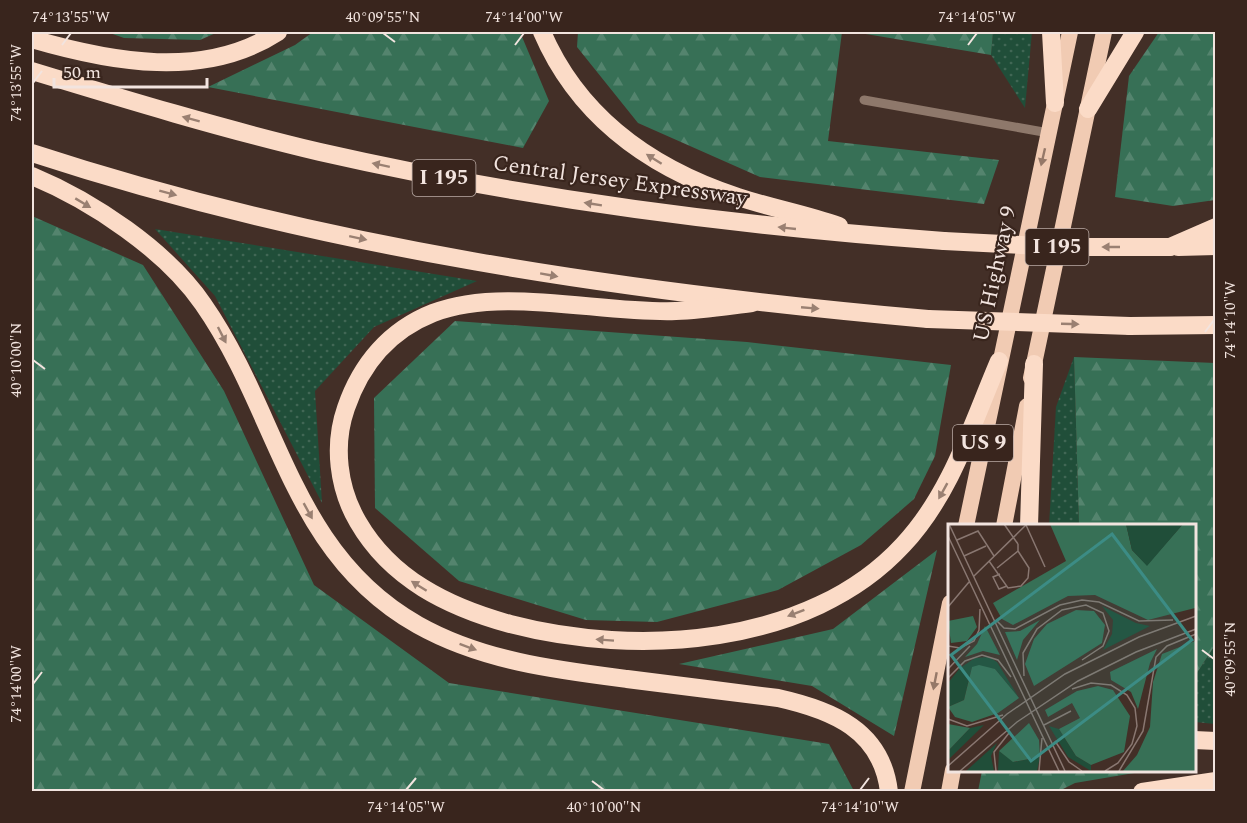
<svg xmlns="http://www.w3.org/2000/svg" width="1247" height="823" viewBox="0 0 1247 823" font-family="Spectral,serif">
  <defs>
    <pattern id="grass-dots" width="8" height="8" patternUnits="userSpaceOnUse" patternTransform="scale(1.5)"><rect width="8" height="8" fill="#204e39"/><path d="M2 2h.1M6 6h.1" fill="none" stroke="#416755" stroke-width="1.8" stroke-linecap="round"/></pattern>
    <pattern id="forest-firs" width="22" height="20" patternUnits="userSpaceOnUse" patternTransform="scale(1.5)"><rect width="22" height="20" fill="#377056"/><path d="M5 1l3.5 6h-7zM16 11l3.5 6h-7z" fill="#54846e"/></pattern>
  </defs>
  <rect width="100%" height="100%" fill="#432f27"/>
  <!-- grass -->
  <g fill="url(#grass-dots)">
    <path d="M993 32H1032L1025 108 991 55Z"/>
    <path d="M155 229 477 281 374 327 315 391 322 503 215 296Z"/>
    <path d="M1074 357 1079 526H1049L1056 407Z"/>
    <path d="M1215 645V724L1195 722V676Z"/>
  </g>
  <!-- forest -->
  <g fill="url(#forest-firs)">
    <path d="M107 32H218L200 40 124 38Z"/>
    <path d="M313 32H520L549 101 523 148 208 87 295 45Z"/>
    <path d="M578 32H842L828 141 999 160 984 204 760 177 638 123 577 47Z"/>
    <path d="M854 32H993L991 55Z"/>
    <path d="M1159 32H1215V200L1173 206 1115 197 1129 76Z"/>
    <path d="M32 216 143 265 224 391 314 585 449 683 829 744 854 791H32Z"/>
    <path d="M455 321 747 342 951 365 935 456 914 499 861 545 778 590 657 622 586 620 459 581 375 508 374 398Z"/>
    <path d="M1074 357 1215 363V645L1195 676 1194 526H1079Z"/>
    <path d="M937 550 894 736 812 686 679 664 833 629Z"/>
    <path d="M982 771V770L1146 771 1075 783 1059 791H978Z"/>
  </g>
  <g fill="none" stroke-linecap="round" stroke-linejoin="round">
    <!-- service -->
    <path stroke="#8e786b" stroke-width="9" d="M864 100 1049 133"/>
    <!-- trunk -->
    <g stroke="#f1cbb3" stroke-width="16">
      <path d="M1031 378 1104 32"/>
      <path d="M966 526 1070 32"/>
      <path d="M1004 526 1027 406"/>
      <path d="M912 792 950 603"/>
      <path d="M949 792 953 770"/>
    </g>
    <!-- motorway -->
    <g stroke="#fbdbc7" stroke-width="18">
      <path d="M542 32C579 118 650 168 738 197 771 208 805 214 839 226"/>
      <path d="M1051 32 1055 103"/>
      <path d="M32 39C111 62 204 80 278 32"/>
      <path d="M32 71C127 100 223 129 320 152 526 199 734 226 944 241"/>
      <path d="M1088 109 1135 32"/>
      <path d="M32 153C322 248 625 292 928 319"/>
      <path d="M32 176C92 201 166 250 203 304 280 414 290 553 418 625 482 661 556 670 627 679 677 685 728 692 778 698 832 710 882 730 889 792"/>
      <path d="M1170 247 1216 227"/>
      <path d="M1178 247 1216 246"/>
      <path d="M752 303C727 306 701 310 676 311 602 314 502 286 433 313 390 330 361 364 346 408 333 445 338 488 358 522 391 579 448 607 510 624 636 657 809 647 903 545 951 494 972 424 999 361"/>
      <path d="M1130 326 1216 325"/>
      <path d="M1029 526 1034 364"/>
      <path d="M1194 740 1216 741"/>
      <path d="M1142 792 1216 781"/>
    </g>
    <!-- motorway-bridge -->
    <g stroke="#fbdbc7" stroke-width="18">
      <path d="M944 241 1059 247H1170"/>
      <path d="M928 319 1130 326"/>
    </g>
  </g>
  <!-- one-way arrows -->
  <defs><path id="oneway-solid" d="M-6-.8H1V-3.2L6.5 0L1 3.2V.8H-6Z" transform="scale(1.5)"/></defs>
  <g fill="#9a8072">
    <use href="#oneway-solid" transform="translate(191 119) rotate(-165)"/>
    <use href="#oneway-solid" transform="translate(654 159) rotate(-148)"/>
    <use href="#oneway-solid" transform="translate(381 165) rotate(-168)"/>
    <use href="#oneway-solid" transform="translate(168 193) rotate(15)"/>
    <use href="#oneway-solid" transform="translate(83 203) rotate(31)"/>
    <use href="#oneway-solid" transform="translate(593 204) rotate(-171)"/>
    <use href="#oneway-solid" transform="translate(787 228) rotate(-174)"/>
    <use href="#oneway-solid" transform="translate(358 238) rotate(12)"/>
    <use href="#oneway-solid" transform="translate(1111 247) rotate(180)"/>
    <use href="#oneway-solid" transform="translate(549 275) rotate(10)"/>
    <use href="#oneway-solid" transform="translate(810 308) rotate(5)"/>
    <use href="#oneway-solid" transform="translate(1070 324) rotate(2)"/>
    <use href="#oneway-solid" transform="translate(222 335) rotate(63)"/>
    <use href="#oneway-solid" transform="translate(943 491) rotate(119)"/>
    <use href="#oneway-solid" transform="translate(308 511) rotate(61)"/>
    <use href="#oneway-solid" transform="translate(419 586) rotate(-148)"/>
    <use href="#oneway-solid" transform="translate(796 613) rotate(159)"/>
    <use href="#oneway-solid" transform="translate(605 640) rotate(-176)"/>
    <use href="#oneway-solid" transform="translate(468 647) rotate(20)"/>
  </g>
  <g fill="#957868">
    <use href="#oneway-solid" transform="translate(1043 157) rotate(103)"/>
    <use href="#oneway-solid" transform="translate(935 681) rotate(101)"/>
  </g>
  <!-- ticks -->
  <path fill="none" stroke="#f2e4df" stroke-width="2" d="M383 33 395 42M62 45 71 33M515 45 524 33M968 45 977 33M33 83 42 71M1205 332 1214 320M33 360 45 369M1202 650 1214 659M33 684 42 672M592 781 604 790M406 790 416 778M860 790 869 778"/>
  <g text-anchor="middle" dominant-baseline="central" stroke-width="4.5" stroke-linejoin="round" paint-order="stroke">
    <!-- shield labels -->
    <g fill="#39251d" stroke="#baaba5" stroke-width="1.5">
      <rect x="412.5" y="160" width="63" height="36" rx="4.5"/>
      <rect x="1025.5" y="229" width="63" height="36" rx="4.5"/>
      <rect x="953" y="425" width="60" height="36" rx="4.5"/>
    </g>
    <g font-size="21" font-weight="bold" fill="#f2e4df">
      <text x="444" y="178">I 195</text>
      <text x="1057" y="247">I 195</text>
      <text x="983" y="443">US 9</text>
    </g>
    <!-- street labels -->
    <g font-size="22" fill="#f2e4df" stroke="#39251d">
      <text transform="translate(620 181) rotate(8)">Central Jersey Expressway</text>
      <text transform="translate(995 274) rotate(-78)">US Highway 9</text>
    </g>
  </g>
  <!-- overview -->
  <g transform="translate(948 524)">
    <rect width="248" height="248" fill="#432f27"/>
    <path d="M154 82 188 99 202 102 155 126 164 110 165 96ZM41 133 49 138 71 174 47 145 24 143 16 176 0 183V159L12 144 27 134ZM36 201 0 236V227L22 204ZM101 202 111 205 128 232 143 241V247L120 233ZM49 219 43 232 46 247H18ZM51 227 66 238 92 233 89 247H50Z" fill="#204e39"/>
    <path d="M102 0H178L184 26 199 41 235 0H247V84L200 96 147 71 120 72 65 101 54 95 45 79 118 37ZM128 86 146 87 157 101 154 119 86 162 77 140 86 115 99 100ZM25 92 29 103 19 117 3 119 0 97ZM92 96 75 116 69 136 57 108 72 107ZM37 102 52 131 35 127 17 133 29 120ZM247 117V247H175L189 231 202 203 205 158 214 130ZM209 125 202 139 190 185 183 168 163 156 162 148ZM31 141 47 145 71 174 50 189 24 198 7 193 0 183 16 176 24 143ZM150 162 165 166 182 192 176 228 143 241 128 232 111 205 132 194 124 179 100 193 97 186 129 167ZM81 199 91 216 92 233 65 238 51 227ZM0 200 22 204 0 227Z" fill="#377056"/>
    <path d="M178 0H235L199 42 184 26Z" fill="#204e39"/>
    <path fill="none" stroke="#897771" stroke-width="1.5" d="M1 0 117 247M56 0 70 20 65 13M78 1 97 43M0 12 111 247M9 16 30 7 46 32M16 32 38 22M41 37 60 64 73 62 80 54 81 44 70 27M49 44 70 27V20M52 50 45 53 51 65 59 62M26 52 79 0M0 83 21 58M49 97 56 104 67 105 112 81 134 76 151 78 191 97 225 96M0 122 12 124 26 117 31 106 32 85M0 145 22 122M76 152 75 129 89 105 114 86 138 81 155 89 161 107 155 122 134 136M0 154 17 137 34 131 50 136 63 153M124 165 143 159 163 161 179 171 187 184 189 202 184 220 170 239 157 247M0 195 19 202 55 191M96 201 123 187M107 217 121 238 134 247M0 242 59 190 117 150 191 113 248 92M12 247 69 198 130 157 188 128 248 105M48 247 46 228 61 209M91 247 94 214M171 247 195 207 208 133 219 122 248 110"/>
    <path fill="#3c8c85" fill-opacity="0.15" stroke="#3c8c85" stroke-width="3" d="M164 10 244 116 83 237 3 131Z"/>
    <rect width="248" height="248" fill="none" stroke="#f2e4df" stroke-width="3"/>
  </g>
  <!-- border -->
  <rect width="1247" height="823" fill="none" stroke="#39251d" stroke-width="66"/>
  <!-- scale -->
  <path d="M54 78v9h153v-9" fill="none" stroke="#f2e4df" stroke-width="3"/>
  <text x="63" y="78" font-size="18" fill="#f2e4df" stroke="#39251d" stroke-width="4.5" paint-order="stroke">50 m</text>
  <rect x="33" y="33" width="1181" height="757" fill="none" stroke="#f2e4df" stroke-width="2"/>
  <g font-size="15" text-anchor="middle" fill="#f2e4df">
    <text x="71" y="22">74°13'55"W</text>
    <text x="383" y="22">40°09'55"N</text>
    <text x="524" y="22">74°14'00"W</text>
    <text x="977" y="22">74°14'05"W</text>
    <text transform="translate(16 83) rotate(-90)" y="5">74°13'55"W</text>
    <text transform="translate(1230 320) rotate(-90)" y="5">74°14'10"W</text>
    <text transform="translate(16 360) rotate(-90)" y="5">40°10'00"N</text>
    <text transform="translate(1230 659) rotate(-90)" y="5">40°09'55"N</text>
    <text transform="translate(16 684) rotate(-90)" y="5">74°14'00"W</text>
    <text x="406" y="812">74°14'05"W</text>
    <text x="604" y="812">40°10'00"N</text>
    <text x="860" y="812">74°14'10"W</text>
  </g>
</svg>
